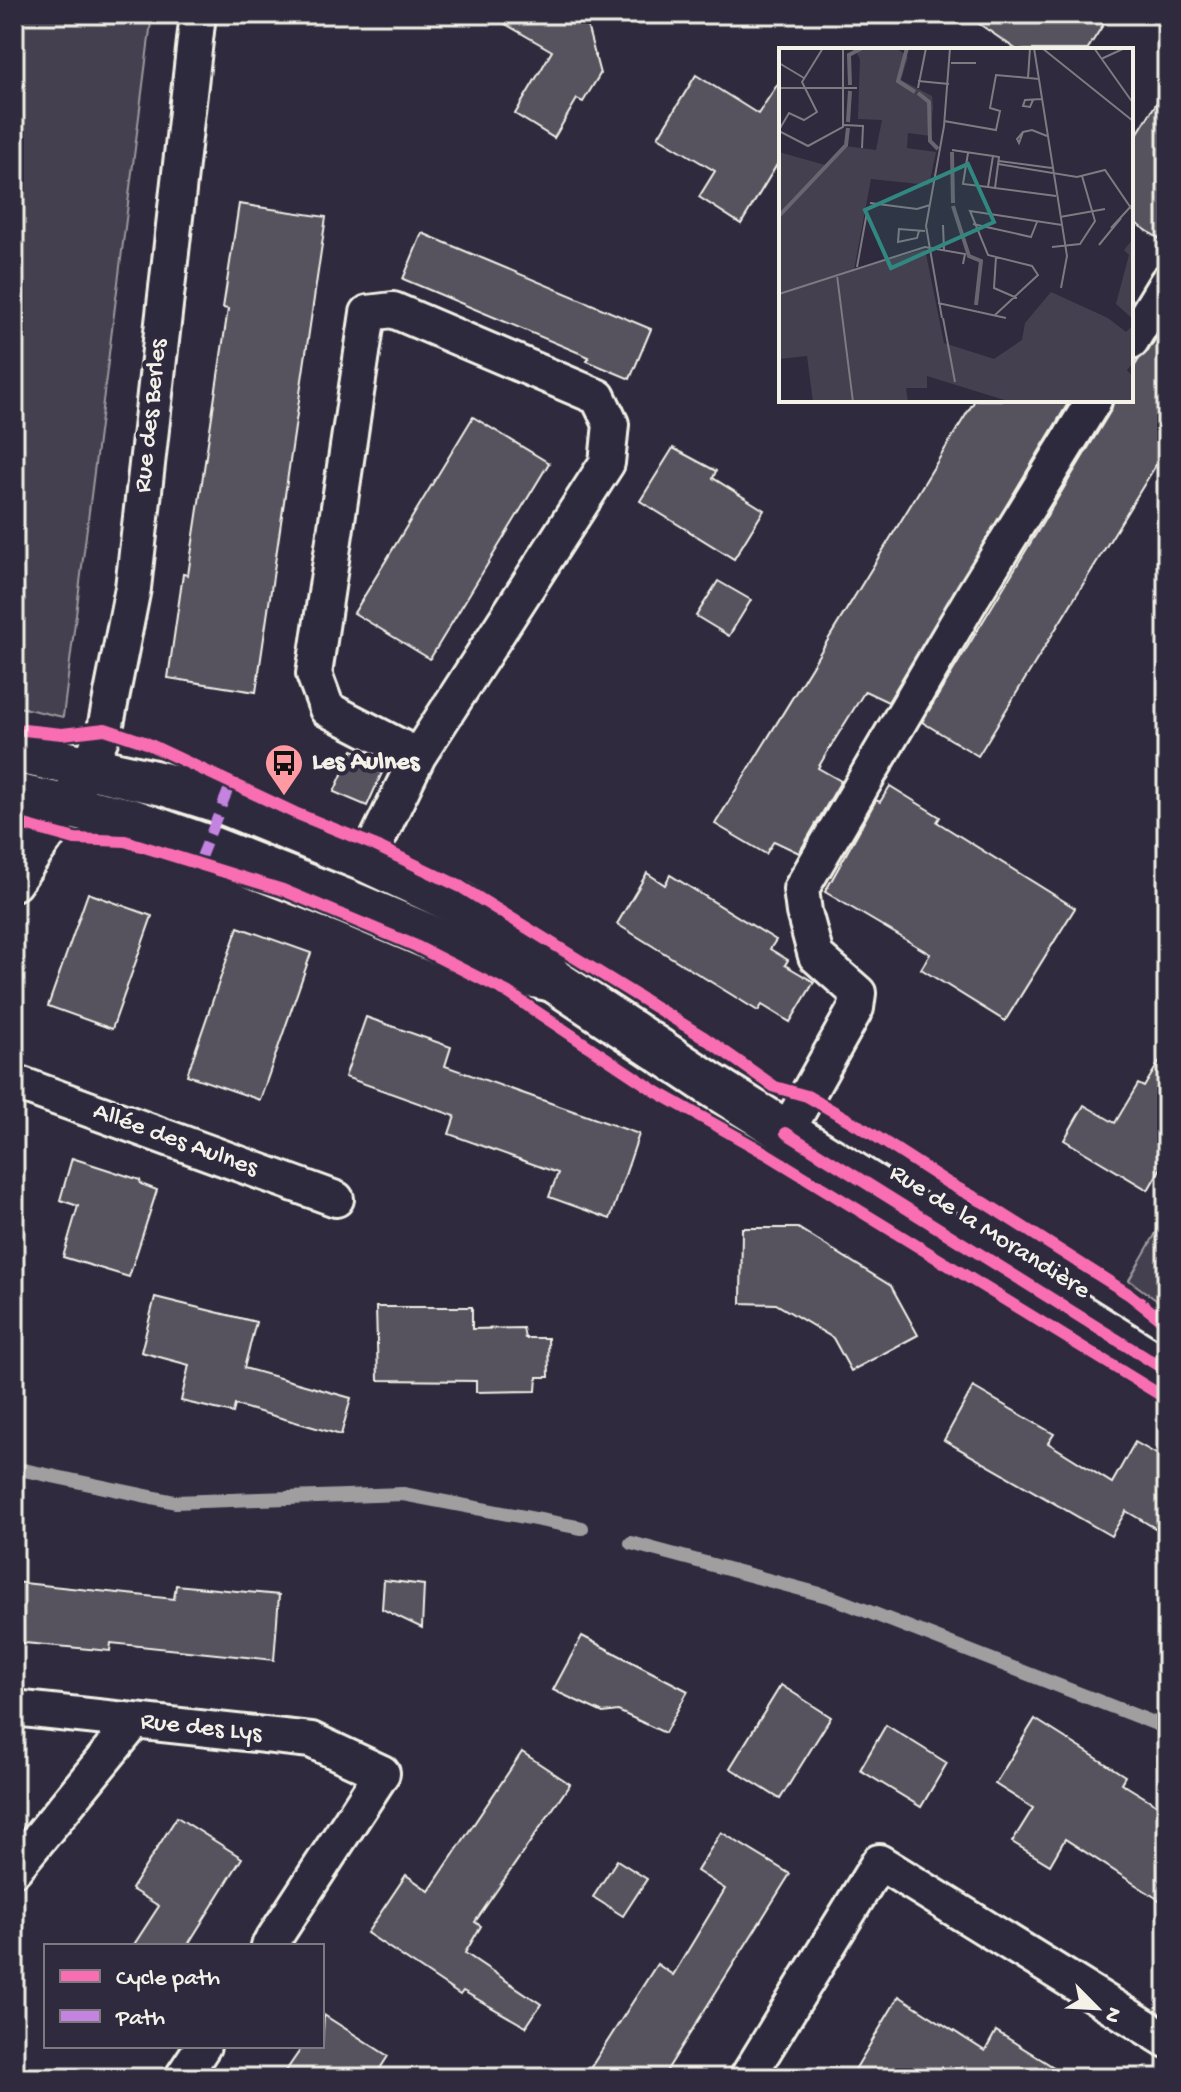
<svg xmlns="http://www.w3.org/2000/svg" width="1181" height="2092" viewBox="0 0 1181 2092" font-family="'Gochi Hand',sans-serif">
  <rect width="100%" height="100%" fill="#2f2a3d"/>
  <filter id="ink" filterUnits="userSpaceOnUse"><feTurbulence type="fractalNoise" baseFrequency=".0125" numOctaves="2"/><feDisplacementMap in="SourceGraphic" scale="16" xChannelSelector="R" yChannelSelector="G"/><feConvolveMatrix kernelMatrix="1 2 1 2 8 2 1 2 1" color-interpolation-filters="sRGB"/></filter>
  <g filter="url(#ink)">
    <!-- green -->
    <g fill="#454050" stroke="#9c989c" stroke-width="2">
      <path d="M14 14H152L63 717 14 706Z"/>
      <path d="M1167 1214V1308L1129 1280Z"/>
    </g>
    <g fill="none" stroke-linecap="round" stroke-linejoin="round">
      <!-- stream -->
      <g stroke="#a19ea0" stroke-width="14">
        <path d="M14 1468 175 1502 403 1494 582 1528"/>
        <path d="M631 1543 831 1597 1167 1728"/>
      </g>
    </g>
    <!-- building -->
    <g fill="#56525f" stroke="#f4f1e8" stroke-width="2">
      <path d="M488 14H584L600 74 583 102 577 99 554 138 515 114 552 51Z"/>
      <path d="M965 14H1110L1087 50H1017Z"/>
      <path d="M696 75 758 114 781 79V158L741 224 699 197 715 171 658 137Z"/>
      <path d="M1167 86V244L1131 220V144Z"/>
      <path d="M239 204 326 217 256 692 168 678 183 574 188 575 210 429 228 309 223 308Z"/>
      <path d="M422 233 651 329 630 379 587 361 589 357 403 279Z"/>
      <path d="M1167 320V447L978 756 922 722 1111 410 1114 400H1131V372L1139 359 1148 351Z"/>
      <path d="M975 400H1070L888 702 865 691 829 749 818 768 841 781 799 853 774 841 766 854 715 824Z"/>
      <path d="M473 417 549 463 430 659 354 613Z"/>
      <path d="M673 448 716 471 713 478 764 510 734 559 640 501Z"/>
      <path d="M718 581 751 600 729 636 696 616Z"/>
      <path d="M353 750 386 764 367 806 334 792Z"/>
      <path d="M890 786 940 817 937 822 1075 908 1005 1021 921 969 930 954 825 892 876 800 880 802Z"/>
      <path d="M647 873 665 885 670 875 776 940 770 949 788 960 785 965 814 982 790 1022 762 1005 758 1011 617 924Z"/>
      <path d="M88 893 152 916 112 1029 48 1006Z"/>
      <path d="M238 927 311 953 260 1100 187 1075Z"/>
      <path d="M366 1017 451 1047 445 1066 639 1134 610 1219 549 1197 558 1173 449 1134 455 1116 345 1077Z"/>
      <path d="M1167 1049V1157L1148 1190 1064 1140 1084 1105 1115 1123 1138 1084 1144 1087Z"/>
      <path d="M72 1158 140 1180 141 1184 157 1190 129 1277 63 1257 78 1206 60 1200Z"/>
      <path d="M742 1228H798L891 1286 918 1335 851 1371 833 1338 776 1304 741 1303Z"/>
      <path d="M155 1297 256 1322 244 1368 351 1398 341 1435 235 1405 233 1413 181 1401 189 1365 141 1352Z"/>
      <path d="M376 1307H472V1329L523 1328 525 1338H548L549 1377H537L536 1391 476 1392V1381L378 1380Z"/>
      <path d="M973 1387 1054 1434 1048 1443 1112 1483 1135 1442 1167 1460V1535L1126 1511 1111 1536 944 1440Z"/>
      <path d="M384 1580 424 1585 422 1628 382 1609Z"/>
      <path d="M14 1582 174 1599 176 1585 279 1595 274 1660 111 1643 110 1651 14 1642Z"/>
      <path d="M582 1636 688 1691 665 1733 618 1711 603 1713 553 1690Z"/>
      <path d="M781 1685 831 1717 780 1799 730 1768Z"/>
      <path d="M1035 1719 1125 1776 1121 1783 1167 1811V1905L1065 1839 1050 1865 1012 1842 1033 1808 995 1784Z"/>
      <path d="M886 1725 947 1763 921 1807 860 1770Z"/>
      <path d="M522 1752 570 1784 475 1922 481 1926 465 1953 541 2004 526 2027 463 1991 460 1995 367 1933 406 1875 429 1891Z"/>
      <path d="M177 1817 242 1858 187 1946H133L159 1906 131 1889Z"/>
      <path d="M721 1832 790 1874 662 2078H584L657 1964 673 1975 725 1889 697 1871Z"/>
      <path d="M617 1860 647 1879 623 1916 593 1897Z"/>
      <path d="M899 1996 985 2051 996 2031 1071 2078H850Z"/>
      <path d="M324 2015 388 2056 374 2078H281L303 2046H322Z"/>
    </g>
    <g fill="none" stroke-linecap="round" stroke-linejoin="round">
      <!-- minor casing -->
      <g stroke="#f4f1e8" stroke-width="40">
        <g id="minor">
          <path d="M1131 341 1167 282"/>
          <path d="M367 861 418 756 607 463 611 424 598 397 393 310 368 313 314 674 327 709 418 756"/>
          <path d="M14 883 49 833 88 768 105 729 133 588 198 14"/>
          <path d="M14 1082 336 1199"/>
          <path d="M786 1133 856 1008 858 993 816 956 804 912 801 889 973 596 1094 400"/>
          <path d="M14 1708 311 1740 382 1773 269 1946"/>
          <path d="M14 1869 134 1722"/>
          <path d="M182 2078 203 2046"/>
          <path d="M747 2078 879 1862 1167 2040"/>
        </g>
      </g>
      <!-- tertiary casing -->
      <g stroke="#f4f1e8" stroke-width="48">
        <g id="tertiary">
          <path d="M14 751 163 784 224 803 367 861 459 904 527 949 553 980 707 1082 1167 1371"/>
          <path d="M14 795 131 820 206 846 349 902 514 972 553 980"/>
        </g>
      </g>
      <!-- minor -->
      <use href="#minor" stroke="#2f2a3d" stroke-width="34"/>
      <!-- tertiary -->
      <use href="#tertiary" stroke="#2f2a3d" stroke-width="42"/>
      <!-- quiet -->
      <path stroke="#c483df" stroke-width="10" stroke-dasharray="20 10" stroke-linecap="butt" d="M199 862 231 783"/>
      <!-- cycleway casing -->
      <g stroke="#2f2a3d" stroke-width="17">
        <g id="cycleway">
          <path d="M14 729 62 734 105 729 144 742 295 813 374 845 461 887 702 1036 775 1087 807 1096 866 1130 948 1183 985 1203 1130 1295 1167 1324"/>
          <path d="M14 822 75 839 125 841 283 890 414 945 507 992 657 1092 767 1154 1167 1399"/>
          <path d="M786 1133 1167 1371"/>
        </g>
      </g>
      <!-- cycleway -->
      <use href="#cycleway" stroke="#f96db3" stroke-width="12"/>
    </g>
  </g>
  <!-- icons -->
  <defs>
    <g id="bus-pin" transform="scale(2)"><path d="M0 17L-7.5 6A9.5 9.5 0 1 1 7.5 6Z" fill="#ff9aa2" stroke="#2f2a3d"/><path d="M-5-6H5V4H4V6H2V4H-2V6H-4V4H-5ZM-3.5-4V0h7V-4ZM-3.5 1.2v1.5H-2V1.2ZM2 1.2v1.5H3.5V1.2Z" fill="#111"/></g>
  </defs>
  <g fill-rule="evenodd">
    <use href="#bus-pin" x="284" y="763"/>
  </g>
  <g text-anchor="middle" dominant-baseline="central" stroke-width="8" stroke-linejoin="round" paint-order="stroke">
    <!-- street labels -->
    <g font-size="26" fill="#f4f1e8" stroke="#2f2a3d">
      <text transform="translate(152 416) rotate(-84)">Rue des Berles</text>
      <text transform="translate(175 1141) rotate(20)">Allée des Aulnes</text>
      <text transform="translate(989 1233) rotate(32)">Rue de la Morandière</text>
      <text transform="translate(201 1729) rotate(6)">Rue des Lys</text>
    </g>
    <!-- poi labels -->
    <g font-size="26" font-weight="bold" fill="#f4f1e8" stroke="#2f2a3d" text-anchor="start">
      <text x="312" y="763">Les Aulnes</text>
    </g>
  </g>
  <!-- overview -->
  <g transform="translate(779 48)">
    <rect width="354" height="354" fill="#2f2a3d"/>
    <path d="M75 0H117L129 9 122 32 153 48 154 59 151 88 129 85 128 100 157 104 150 137 92 131 75 222 146 201 165 295 215 311 243 292 246 275 272 244 329 270 347 284 354 277V315L348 322 354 329V354H232L148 328V340H127L129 354H34L28 308 0 311V104L46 117 66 98 97 102 103 72 79 71 81 11ZM354 191V271L337 256 350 207 345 202Z" fill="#454050"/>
    <path fill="none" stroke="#6a6670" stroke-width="4" d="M128 0 119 33 136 44M71 37 70 7 83 0M139 45 150 54 151 93 159 101M69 74 71 43M173 104 174 155M174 158 190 208 202 213 197 257M0 168 67 97 69 80"/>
    <path fill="none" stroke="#7e7a81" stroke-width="2" d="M255 0 288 208 282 240M263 0 354 73M315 0 354 55M322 11 346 0M0 15 25 30M172 15H197M249 30 251 0M139 33 170 36M0 40H78M139 40 147 0M254 52 251 59 244 58 246 52 263 51M165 73 217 82 221 63 211 60 217 27 260 31M65 77 84 78 83 100M0 82 10 65 25 72 38 64 23 34 44 0M0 83 29 98 64 79V0M244 84 240 95 238 91 244 84 253 82 268 88M173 102 214 108M189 105 184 136 209 139M214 108 220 109 216 140 209 139ZM220 113 273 120M219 116 298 129 326 122 354 163M216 140 277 148M91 155 138 161 151 157M281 169 326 161M194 176 252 189 258 174M164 177 165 202M332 180 354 156M140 183 138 190 119 194 120 181 146 183M320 197 342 170M273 199 301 196 316 173 303 128M217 209 215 240 238 250M78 219 88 164M58 227 74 354M0 246 146 199 186 206 184 216M159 255 227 270M216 267 259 227 253 218 209 207 191 163 283 177M163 270 147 178 165 78 171 0M164 270 176 334"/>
    <path fill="#318880" fill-opacity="0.15" stroke="#318880" stroke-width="4" d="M189 116 215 174 112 220 86 162Z"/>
    <rect width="354" height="354" fill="none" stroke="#f4f1e8" stroke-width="4"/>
  </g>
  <!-- margin -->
  <rect width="1181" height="2092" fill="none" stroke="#2f2a3d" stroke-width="48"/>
  <rect x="24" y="24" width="1133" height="2044" fill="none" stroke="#f4f1e8" stroke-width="3" filter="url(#ink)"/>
  <!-- legend -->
  <rect x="44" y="1944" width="280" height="104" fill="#2f2a3d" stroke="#7e7a81" stroke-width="2"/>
  <rect x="60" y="1970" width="40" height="12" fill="#f96db3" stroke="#7e7a81" stroke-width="2"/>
  <text x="116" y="1984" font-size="24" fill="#f4f1e8">Cycle path</text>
  <rect x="60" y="2010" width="40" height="12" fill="#c483df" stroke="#7e7a81" stroke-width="2"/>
  <text x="116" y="2024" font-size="24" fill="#f4f1e8">Path</text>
  <!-- north arrow -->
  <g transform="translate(1097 2008) rotate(114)" stroke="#2f2a3d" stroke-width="6" paint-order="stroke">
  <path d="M0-6L14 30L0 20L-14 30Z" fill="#f4f1e8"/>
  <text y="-12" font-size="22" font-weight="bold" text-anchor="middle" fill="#f4f1e8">N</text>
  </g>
</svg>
